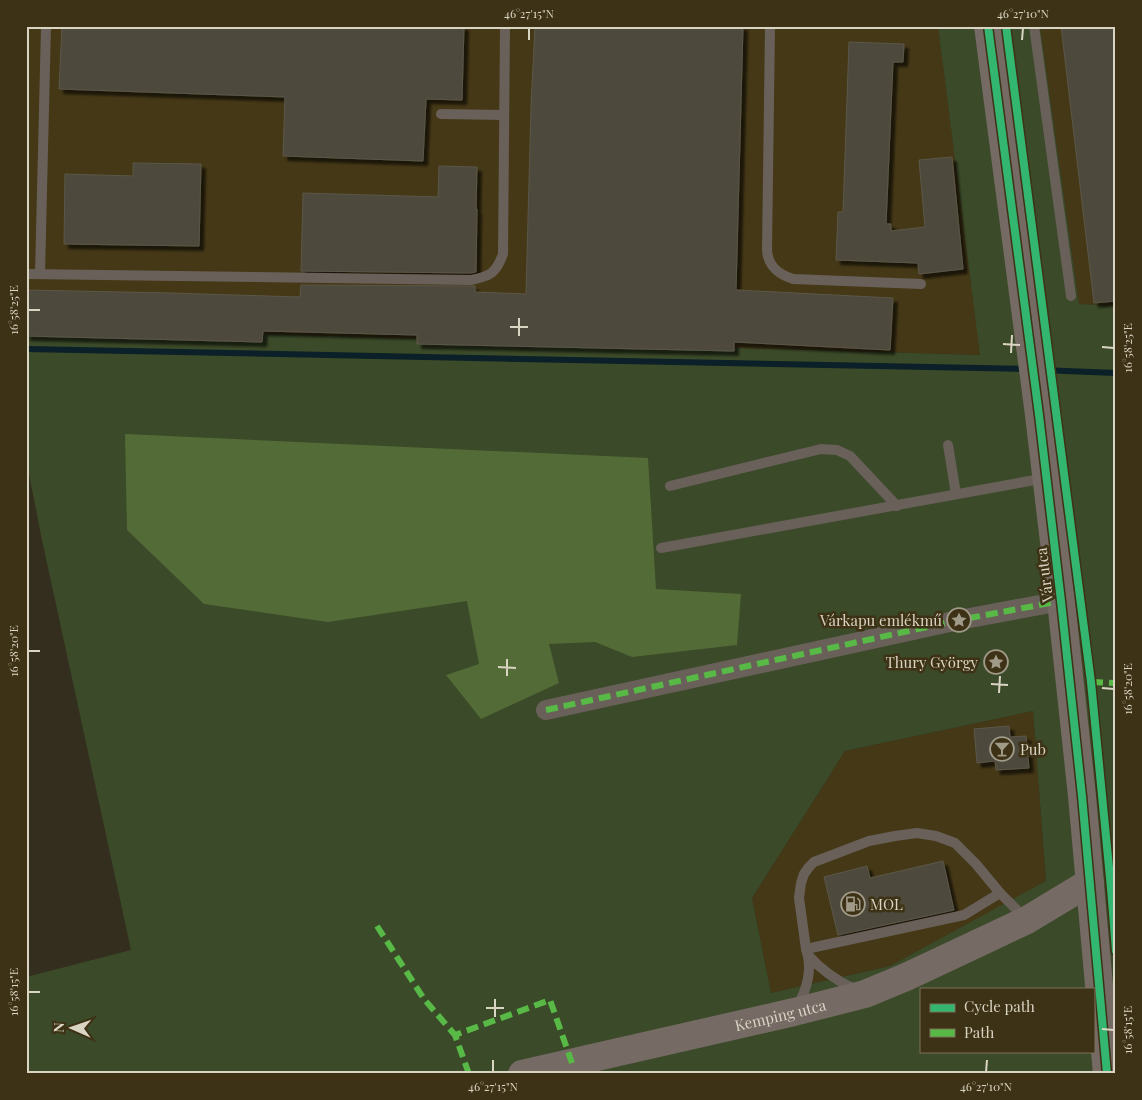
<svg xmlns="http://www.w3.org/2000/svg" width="1142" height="1100" viewBox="0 0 1142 1100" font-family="'Playfair Display',serif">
  <defs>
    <filter id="shadow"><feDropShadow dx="4.5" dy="4.5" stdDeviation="1" flood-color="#0009"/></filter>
  </defs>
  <rect width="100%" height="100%" fill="#342e1e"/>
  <!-- built -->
  <g fill="#453816">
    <path d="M26 26H938L981 355 26 327Z"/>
    <path d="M1040 26H1116V306L1079 304Z"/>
    <path d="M1033 711 1046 882 890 966 771 993 752 898 845 751Z"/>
  </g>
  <!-- green -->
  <path fill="#3b4a28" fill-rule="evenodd" d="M938 26H1040L1079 304 1116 306V1074H26V977L131 950 42 540 26 459V327L980 355ZM1033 711 1046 881 890 966 771 993 752 898 845 751ZM921 989H1093V1051H921Z"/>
  <!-- forest -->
  <path fill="#536b37" d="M125 434 648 458 656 589 741 594 737 645 632 657 595 642 549 644 559 683 481 719 446 675 479 664 467 601 328 622 204 604 127 530Z"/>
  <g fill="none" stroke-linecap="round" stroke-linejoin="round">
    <!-- stream -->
    <g stroke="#0b2028" stroke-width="6">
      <path d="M26 349 1027 369"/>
      <path d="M1040 370 1116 373"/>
    </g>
  </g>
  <!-- building -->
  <g fill="#4e493c" stroke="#5b5749" filter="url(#shadow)">
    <path d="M62 26H464L462 100 426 99 423 161 283 156 285 97 59 89Z"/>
    <path d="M535 26H743L736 290 893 298 890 350 734 342V351L417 344V335L263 331 262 342 26 336V290L170 293 300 297 301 285 475 286V292L526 294 531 106Z"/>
    <path d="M1061 26H1116V301L1094 303Z"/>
    <path d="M849 42 904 44 903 62H893L886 224H891V231L925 227 919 160 952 157 963 269 919 274 918 263 836 260 838 212H843Z"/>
    <path d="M133 163 201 164 199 246 64 244 65 174 133 176Z"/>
    <path d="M439 166 477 167 476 209H477L476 272 470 273 301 271 303 193 438 197Z"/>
    <path d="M1009 726 1010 737 1026 736 1029 768 996 770 995 761 977 763 974 729Z"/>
    <path d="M943 861 954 910 838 935 824 877 867 866 870 878Z"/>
  </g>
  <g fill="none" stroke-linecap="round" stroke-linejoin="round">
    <!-- lane -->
    <g stroke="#69605a" stroke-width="10">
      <path d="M770 26 767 250C768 266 778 274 793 279L921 284"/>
      <path d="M1034 26 1071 296"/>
      <path d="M441 114 504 115"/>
      <path d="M26 274 471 280C491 276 496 273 503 254L505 26"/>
      <path d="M40 274 46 26"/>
      <path d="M948 445 956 494"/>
      <path d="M670 486 821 449 837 450 850 456 897 506"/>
      <path d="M661 548 1046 478"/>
      <path d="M806 949 964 915 1000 893"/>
      <path d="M808 955C822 971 837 981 856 990"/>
      <path d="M797 1006C807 990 813 968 806 949L799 898 801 883 804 874 809 867 814 862 869 841 895 836 917 833 936 836 955 843 976 864 1000 893 1026 919"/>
    </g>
    <!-- street -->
    <path stroke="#69605a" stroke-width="20" d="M546 710 959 620 1061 601"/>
    <!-- secondary -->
    <g stroke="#756a64" stroke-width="28">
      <path d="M988 26 1039 415 1061 601 1082 796 1107 1074"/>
      <path id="s1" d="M522 1074 794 1012 865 994 906 977 989 938 1027 920 1090 882"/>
    </g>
    <!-- quiet -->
    <g stroke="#58b947" stroke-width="6" stroke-dasharray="12 6" stroke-linecap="butt">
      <path d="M1091 682 1116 683"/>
      <path d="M546 710 959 620 1061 601"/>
      <path d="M377 926 424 999 455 1035"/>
      <path d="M469 1074 455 1035 550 1000 572 1063"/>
    </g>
    <!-- cycleway casing -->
    <g stroke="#3d3215" stroke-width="11">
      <g id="cycleway">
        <path d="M988 26 1039 415 1061 601 1082 796 1107 1074"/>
        <path d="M1006 26 1091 682 1111 888 1116 951"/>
      </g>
    </g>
    <!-- cycleway -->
    <use href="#cycleway" stroke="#33b770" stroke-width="8"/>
  </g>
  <!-- ticks -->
  <path fill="none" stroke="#dad4c3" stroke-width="2" d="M529 40V28M1022 40 1023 28M28 310H40M510 327H528M519 336V318M1003 344 1020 345M1102 347 1114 348M1011 353 1012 335M28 651H40M498 667 516 668M507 676V659M991 684 1008 685M1102 688 1114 689M999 693 1000 676M28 992H40M486 1008H504M495 1017V999M1102 1029 1114 1030M493 1072V1060M986 1072 987 1060"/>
  <!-- icons -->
  <defs>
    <g id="sight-ring" transform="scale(1.25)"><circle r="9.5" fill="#3d3215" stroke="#a09a89" stroke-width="1.5"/><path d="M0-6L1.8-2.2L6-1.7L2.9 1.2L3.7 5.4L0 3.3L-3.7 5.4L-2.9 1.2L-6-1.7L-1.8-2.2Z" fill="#a09a89"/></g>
    <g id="bar-ring" transform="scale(1.25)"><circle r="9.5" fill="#3d3215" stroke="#a09a89" stroke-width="1.5"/><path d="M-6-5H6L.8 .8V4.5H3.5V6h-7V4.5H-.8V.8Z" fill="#a09a89"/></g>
    <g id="fuel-ring" transform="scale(1.25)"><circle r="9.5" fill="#3d3215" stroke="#a09a89" stroke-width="1.5"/><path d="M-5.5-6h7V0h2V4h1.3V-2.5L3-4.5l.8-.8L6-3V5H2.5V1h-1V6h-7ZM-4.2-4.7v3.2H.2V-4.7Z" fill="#a09a89"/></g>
  </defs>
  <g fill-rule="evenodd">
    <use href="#sight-ring" x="959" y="620"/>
    <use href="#sight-ring" x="996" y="662"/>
    <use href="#bar-ring" x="1002" y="749"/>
    <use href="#fuel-ring" x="853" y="904"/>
  </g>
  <g text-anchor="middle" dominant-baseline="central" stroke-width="5" stroke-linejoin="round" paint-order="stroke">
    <!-- street labels -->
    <g font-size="15" fill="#dad4c3" stroke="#3d3215">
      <text transform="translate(1044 575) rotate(-97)">Vár utca</text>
      <text stroke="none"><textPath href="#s1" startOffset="265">Kemping utca</textPath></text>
    </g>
    <!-- poi labels -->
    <g font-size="15" fill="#dad4c3" stroke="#3d3215" text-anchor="end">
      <text x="942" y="620">Várkapu emlékmű</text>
      <text x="978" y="662">Thury György</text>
      <text x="1020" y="749" text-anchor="start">Pub</text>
      <text x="870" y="904" text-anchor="start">MOL</text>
    </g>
  </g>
  <!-- border -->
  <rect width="1142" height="1100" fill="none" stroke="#3d3215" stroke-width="55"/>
  <!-- legend -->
  <rect x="920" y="988" width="175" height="65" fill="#3d3215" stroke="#7c735b"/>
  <rect x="930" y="1004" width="25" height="8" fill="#33b770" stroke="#7c735b"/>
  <text x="964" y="1012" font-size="15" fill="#dad4c3">Cycle path</text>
  <rect x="930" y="1029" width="25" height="8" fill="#58b947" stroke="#7c735b"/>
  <text x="964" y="1038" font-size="15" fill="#dad4c3">Path</text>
  <!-- north arrow -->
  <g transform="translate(72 1028) rotate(272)" stroke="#3d3215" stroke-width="4" paint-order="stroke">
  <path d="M0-4L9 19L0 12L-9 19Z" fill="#dad4c3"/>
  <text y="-8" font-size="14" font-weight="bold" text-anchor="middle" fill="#dad4c3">N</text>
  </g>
  <rect x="28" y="28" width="1086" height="1044" fill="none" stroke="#dad4c3" stroke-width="2"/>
  <g font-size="12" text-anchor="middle" fill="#dad4c3">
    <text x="529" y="18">46°27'15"N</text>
    <text x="1023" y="18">46°27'10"N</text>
    <text transform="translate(14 310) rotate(-90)" y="4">16°58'25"E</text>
    <text transform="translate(1128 348) rotate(-90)" y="4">16°58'25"E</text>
    <text transform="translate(14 651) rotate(-90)" y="4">16°58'20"E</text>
    <text transform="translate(1128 689) rotate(-90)" y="4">16°58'20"E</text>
    <text transform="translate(14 992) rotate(-90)" y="4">16°58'15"E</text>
    <text transform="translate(1128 1030) rotate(-90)" y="4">16°58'15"E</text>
    <text x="493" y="1091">46°27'15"N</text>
    <text x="986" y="1091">46°27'10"N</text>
  </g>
</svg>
